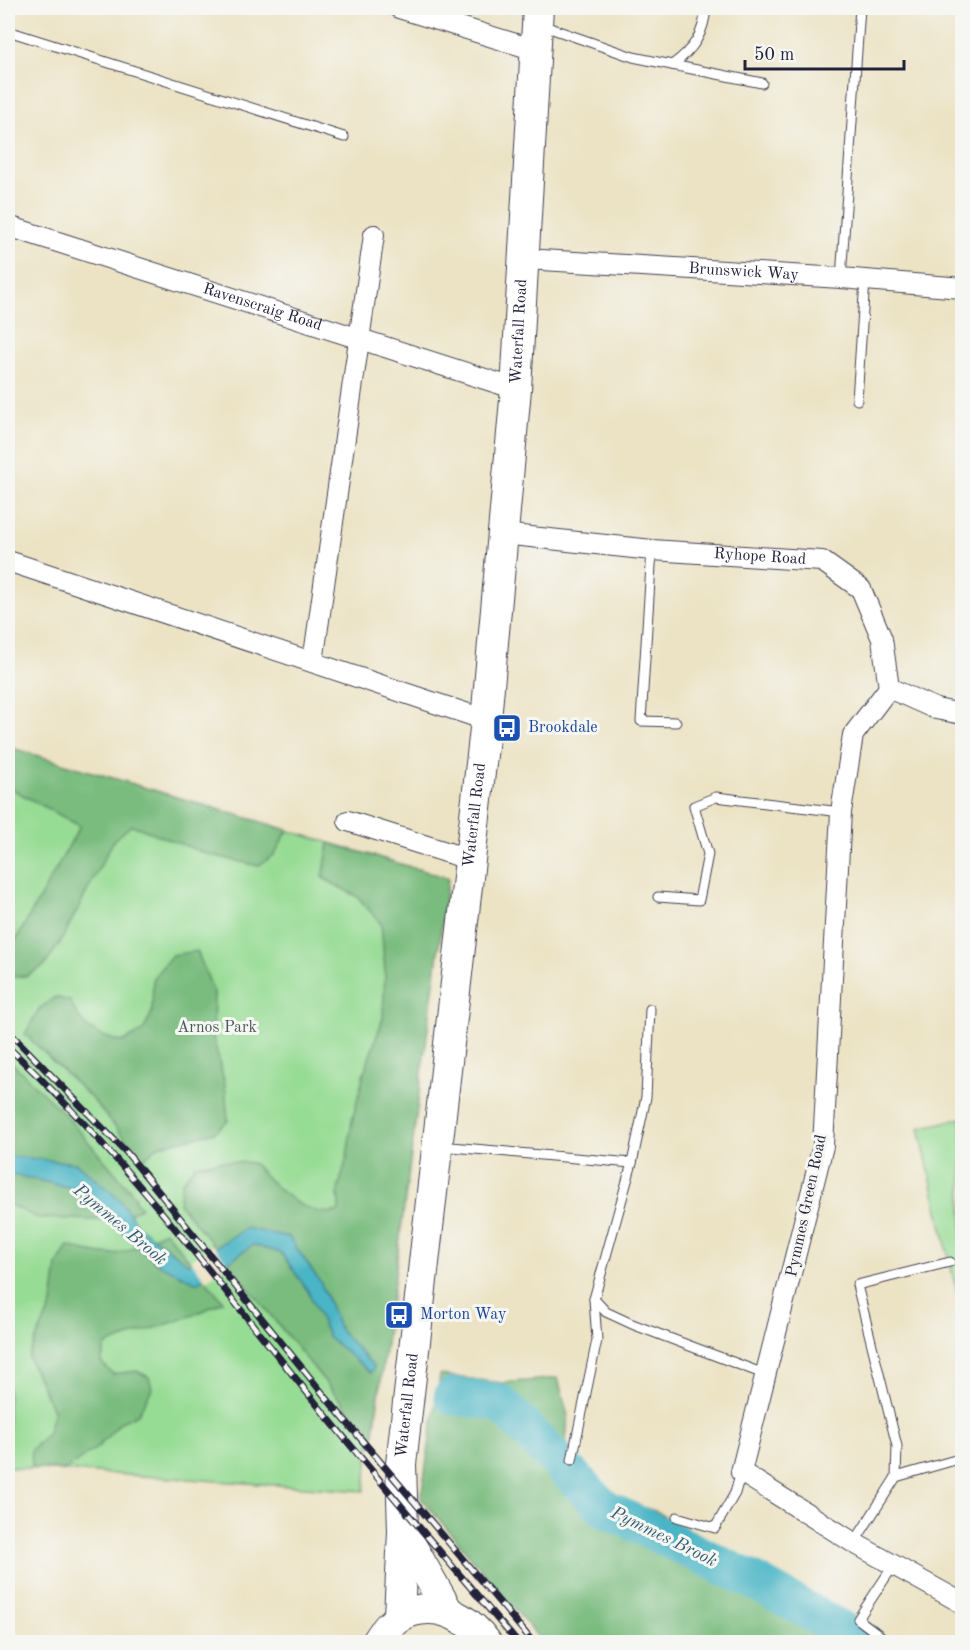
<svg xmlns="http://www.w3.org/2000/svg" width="970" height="1650" viewBox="0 0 970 1650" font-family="'Old Standard TT',serif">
  <rect width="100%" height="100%" fill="#f6f6f2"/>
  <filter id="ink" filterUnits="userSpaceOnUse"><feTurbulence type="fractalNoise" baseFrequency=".0167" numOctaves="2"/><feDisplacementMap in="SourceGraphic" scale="12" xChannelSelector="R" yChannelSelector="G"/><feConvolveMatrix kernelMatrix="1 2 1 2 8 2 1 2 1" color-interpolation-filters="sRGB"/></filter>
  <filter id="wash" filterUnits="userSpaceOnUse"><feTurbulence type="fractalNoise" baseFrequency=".008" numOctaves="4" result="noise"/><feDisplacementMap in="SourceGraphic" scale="24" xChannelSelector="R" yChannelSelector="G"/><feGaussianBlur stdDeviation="1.35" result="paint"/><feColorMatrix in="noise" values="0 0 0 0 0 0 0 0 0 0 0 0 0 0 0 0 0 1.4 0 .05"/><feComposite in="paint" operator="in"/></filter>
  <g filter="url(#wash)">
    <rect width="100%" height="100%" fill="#ece3c4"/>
    <!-- green -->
    <g fill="#97dc94" stroke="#5c7f68" stroke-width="1.5">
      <path d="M8 747 448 878 364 1491 8 1467Z"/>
      <path d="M962 1118V1315L919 1128Z"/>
    </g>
    <!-- forest -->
    <g fill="#79bc7e" stroke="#4e6f5c" stroke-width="1.5">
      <path d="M8 747 288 830 274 855 258 866 207 854 132 825 114 840 61 941 44 966 26 976 9 977 8 934 17 938 80 826 8 787Z"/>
      <path d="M329 843 448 878 373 1440 361 1421 358 1422 179 1203 182 1182 195 1165 220 1161 253 1163C273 1185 307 1221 339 1211L338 1190 347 1157 352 1121 364 1073 383 1018 385 971 381 924 358 897 323 878Z"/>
      <path d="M197 951 214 993 213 1037 225 1084 228 1121 215 1132 158 1146 143 1160 93 1100 25 1034 39 1009 55 997 70 1001C82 1028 94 1035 122 1042L143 1031 152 1012 153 978 172 955Z"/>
      <path d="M8 1059 66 1116 136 1197 134 1199 141 1208 127 1214 99 1220 38 1218 8 1204Z"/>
      <path d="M165 1231 223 1301C185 1322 145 1329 106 1345L101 1362 113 1374 137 1371 149 1377 152 1389 138 1414 121 1422 98 1447 65 1470 32 1468 31 1450 47 1434 54 1412 28 1357 52 1304 57 1265 68 1246C118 1262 121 1254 165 1231Z"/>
      <path d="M440 1375 502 1383 558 1378 568 1416 563 1482 658 1512 719 1554 873 1642H542L421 1498Z"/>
    </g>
    <!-- water -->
    <path fill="#49b5c6" stroke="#366c80" stroke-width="1.5" d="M8 1156 76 1163 120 1200 138 1226 189 1264 246 1228 289 1237 321 1283 340 1330 374 1367 371 1373 329 1338 308 1291 281 1253 253 1245 197 1283 160 1265 72 1188 8 1174Z"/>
    <!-- pier -->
    <path fill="#ece3c4" d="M213 1245 229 1265 206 1280 190 1260Z"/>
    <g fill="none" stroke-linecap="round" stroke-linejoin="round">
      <!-- river -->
      <path stroke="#49b5c6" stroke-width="38" d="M453 1396 499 1402 604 1508 754 1581 864 1642"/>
    </g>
  </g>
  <g filter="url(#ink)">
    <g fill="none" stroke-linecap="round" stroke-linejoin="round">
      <!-- service casing -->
      <g stroke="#403f50" stroke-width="11">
        <g id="service">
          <path d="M541 25 633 57 672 65C693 50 704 34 706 8"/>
          <path d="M8 31 344 137"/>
          <path d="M672 65 762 83"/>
          <path d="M841 278 860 8"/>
          <path d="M857 400 865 280"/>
          <path d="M652 550 641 721 676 722"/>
          <path d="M658 897 699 900 708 854 694 806 716 797 841 812"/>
          <path d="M650 1009 646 1097 632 1163 594 1299 606 1312 632 1324 764 1374"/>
          <path d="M440 1146 632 1163"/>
          <path d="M572 1460 597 1340 594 1299"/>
          <path d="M896 1477 962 1458"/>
          <path d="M677 1517 715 1528 735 1493 741 1472"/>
          <path d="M854 1543 896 1477 897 1446 857 1285 950 1262"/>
          <path d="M886 1640 858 1619 893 1566"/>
        </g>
      </g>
      <!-- minor casing -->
      <g stroke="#403f50" stroke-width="22">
        <g id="minor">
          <path d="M399 8 535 50"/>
          <path id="s1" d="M8 226 516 389"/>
          <path id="s2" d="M525 259 841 278 962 288"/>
          <path id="s3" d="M503 534 652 550 822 561 861 589 882 639 889 688 936 709 962 714"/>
          <path d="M8 561 486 720"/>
          <path d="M313 662 374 235"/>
          <path d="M889 688 853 735 841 812 823 1146 741 1472 854 1543 962 1603"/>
          <path d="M348 821 471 860"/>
        </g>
      </g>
      <!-- primary casing -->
      <g stroke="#403f50" stroke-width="32">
        <g id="primary">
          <path d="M403 1531 448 1611"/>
          <path id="s4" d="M399 1617 403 1531 401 1464 486 720 516 389 538 8"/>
          <path d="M377 1642C404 1595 456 1601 486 1642"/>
        </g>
      </g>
      <!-- service -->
      <use href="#service" stroke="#fff" stroke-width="9"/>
      <!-- minor -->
      <use href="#minor" stroke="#fff" stroke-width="20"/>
      <!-- primary -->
      <use href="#primary" stroke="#fff" stroke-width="30"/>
      <!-- rail casing -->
      <g stroke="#22223b" stroke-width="7">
        <g id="rail">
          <path d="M8 1031 127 1153 333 1406 533 1642"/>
          <path d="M8 1047C114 1146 202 1262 293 1375 366 1466 442 1554 517 1642"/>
        </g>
      </g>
      <!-- rail -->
      <use href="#rail" stroke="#f6f6f2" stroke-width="4.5" stroke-dasharray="14" stroke-linecap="butt"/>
    </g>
  </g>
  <!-- icons -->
  <defs>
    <g id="bus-square" transform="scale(1.5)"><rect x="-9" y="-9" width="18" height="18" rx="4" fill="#1a4fb4" stroke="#f6f6f2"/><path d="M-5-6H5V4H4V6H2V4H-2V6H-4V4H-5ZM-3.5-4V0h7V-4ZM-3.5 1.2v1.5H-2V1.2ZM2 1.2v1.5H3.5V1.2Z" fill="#fff"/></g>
  </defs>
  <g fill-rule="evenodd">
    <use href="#bus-square" x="507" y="728"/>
    <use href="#bus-square" x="399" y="1315"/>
  </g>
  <g text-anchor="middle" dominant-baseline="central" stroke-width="6" stroke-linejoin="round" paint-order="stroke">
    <!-- street labels -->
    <g font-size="16" fill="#22223b" stroke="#f6f6f2">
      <text stroke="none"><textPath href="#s2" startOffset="219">Brunswick Way</textPath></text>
      <text stroke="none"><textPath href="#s1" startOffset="267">Ravenscraig Road</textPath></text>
      <text stroke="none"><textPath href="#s4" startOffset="1292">Waterfall Road</textPath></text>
      <text stroke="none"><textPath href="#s3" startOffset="258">Ryhope Road</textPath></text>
      <text stroke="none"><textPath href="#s4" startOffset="806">Waterfall Road</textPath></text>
      <text transform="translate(807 1206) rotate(-78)">Pymmes Green Road</text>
      <text stroke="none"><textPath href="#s4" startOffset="212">Waterfall Road</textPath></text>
    </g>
    <!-- transit labels -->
    <g font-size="16" fill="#164399" stroke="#f6f6f2" text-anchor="start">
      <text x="528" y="728">Brookdale</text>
      <text x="420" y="1315">Morton Way</text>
    </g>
    <!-- park labels -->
    <g font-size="16" fill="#455a56" stroke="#f6f6f2">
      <text x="217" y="1028">Arnos Park</text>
    </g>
    <!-- water labels -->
    <g font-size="18" font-style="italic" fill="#325d73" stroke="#f6f6f2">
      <text transform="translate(120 1225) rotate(40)">Pymmes Brook</text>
      <text transform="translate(664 1537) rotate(26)">Pymmes Brook</text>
    </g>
  </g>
  <!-- margin -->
  <rect width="970" height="1650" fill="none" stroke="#f6f6f2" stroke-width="30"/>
  <!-- scale -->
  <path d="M745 60v9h159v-9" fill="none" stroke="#22223b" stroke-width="3"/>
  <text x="754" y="60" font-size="18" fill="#22223b" stroke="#f6f6f2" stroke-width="4.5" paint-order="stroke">50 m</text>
</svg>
